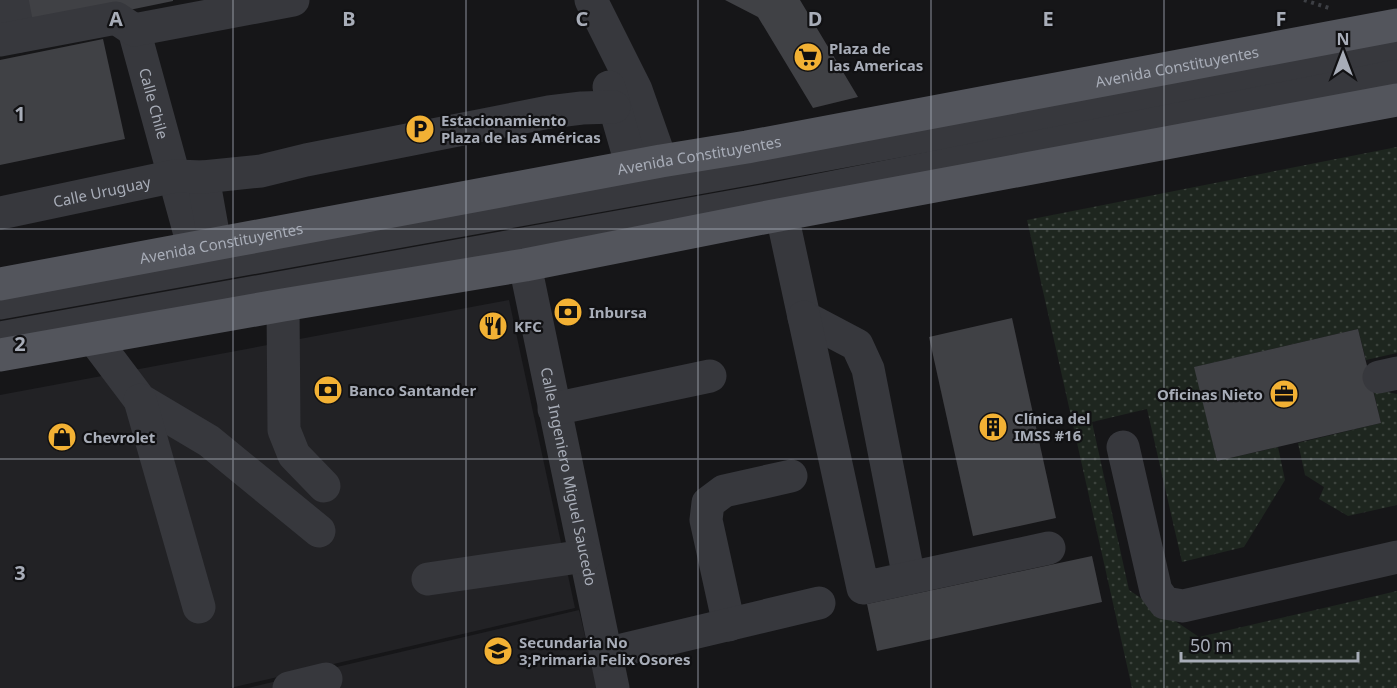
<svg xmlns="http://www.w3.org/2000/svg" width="1397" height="688" viewBox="0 0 1397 688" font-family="'Noto Sans',sans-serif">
  <defs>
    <pattern id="grass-dots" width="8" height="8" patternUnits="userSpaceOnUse" patternTransform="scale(1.5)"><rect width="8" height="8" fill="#1e261f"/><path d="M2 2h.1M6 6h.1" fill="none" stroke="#3c433d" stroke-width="1.8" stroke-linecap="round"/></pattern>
  </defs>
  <rect width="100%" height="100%" fill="#161618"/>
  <!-- built -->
  <g fill="#222225">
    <path d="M509 300 575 608 230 688H0V395Z"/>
    <path d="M579 610 597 688H248Z"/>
  </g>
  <!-- grass -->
  <g fill="url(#grass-dots)">
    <path d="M1397 147V353L1366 360 1358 329 1195 367 1217 461 1278 447 1285 480 1244 547 1182 562 1147 409 1092 422 1129 590 1199 637 1397 591V688H1132L1027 220Z"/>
    <path d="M1373 389 1397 394V505L1348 516 1319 499 1324 487 1305 475 1298 443 1381 423Z"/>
  </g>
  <!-- building -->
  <g fill="#404145">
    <path d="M26 0H173V1L32 30Z"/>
    <path d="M725 0H800L858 97 813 108 758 17Z"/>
    <path d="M103 39 125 139 0 165V60Z"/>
    <path d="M1012 318 1056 518 973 536 929 337Z"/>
    <path d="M1358 329 1381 423 1217 461 1194 367Z"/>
    <path d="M1092 556 1102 602 877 651 867 604Z"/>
  </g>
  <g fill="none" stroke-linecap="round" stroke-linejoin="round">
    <!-- path -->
    <path stroke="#3d3f44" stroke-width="4" stroke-dasharray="3 4.5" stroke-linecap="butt" d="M1304 0 1329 8"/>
    <!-- minor -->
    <g stroke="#37383d" stroke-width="33">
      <path d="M12 0 19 36"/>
      <path d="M591 0 636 90 661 161"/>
      <path id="s1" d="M134 30 194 249"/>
      <path d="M0 40 116 18 134 30 293 0"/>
      <path d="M609 87 632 167"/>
      <path d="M203 177 215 244"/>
      <path id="s2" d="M0 213 175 176 203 177 261 171 306 160 549 112 582 108 614 107"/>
      <path d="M782 215 804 317 857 345 868 369 909 578"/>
      <path id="s3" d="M525 265 613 688"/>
      <path d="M0 303 753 168 1397 49"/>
      <path d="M283 305 284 430 294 455 324 486"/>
      <path d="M804 317 863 588 1049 548"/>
      <path d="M0 338 763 201 1397 76"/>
      <path d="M94 339 140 400 209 441 319 531"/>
      <path d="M1379 377 1397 373"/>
      <path d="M140 400 199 607"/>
      <path d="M554 409 710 376"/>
      <path d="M1123 447 1156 591 1165 603 1183 606 1397 557"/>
      <path d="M428 579 585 556"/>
      <path d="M729 625 706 520 708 503 724 491 791 476"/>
      <path d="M605 654 819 603"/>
      <path d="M289 688 326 679"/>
    </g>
    <!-- major -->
    <g stroke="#53555c" stroke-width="33">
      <path id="s4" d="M0 284 661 161 747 147 1397 25"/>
      <path d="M0 355 283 305 525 265 768 217 1397 100"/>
    </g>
  </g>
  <!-- grid -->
  <path fill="none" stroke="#a8adb8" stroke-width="1.5" stroke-opacity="0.55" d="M233 0V688M466 0V688M698 0V688M931 0V688M1164 0V688M0 229H1397M0 459H1397"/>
  <!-- icons -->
  <defs>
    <g id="supermarket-disc" transform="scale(1.5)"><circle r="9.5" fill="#f2b134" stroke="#111113"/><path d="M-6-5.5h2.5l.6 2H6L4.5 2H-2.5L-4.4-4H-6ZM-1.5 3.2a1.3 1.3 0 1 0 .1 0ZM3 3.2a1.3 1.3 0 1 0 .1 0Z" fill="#111"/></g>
    <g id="parking-disc" transform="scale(1.5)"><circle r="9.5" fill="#f2b134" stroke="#111113"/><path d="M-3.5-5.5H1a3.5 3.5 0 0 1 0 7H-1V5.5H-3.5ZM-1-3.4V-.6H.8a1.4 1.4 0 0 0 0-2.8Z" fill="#111"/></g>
    <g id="bank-disc" transform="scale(1.5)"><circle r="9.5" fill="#f2b134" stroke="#111113"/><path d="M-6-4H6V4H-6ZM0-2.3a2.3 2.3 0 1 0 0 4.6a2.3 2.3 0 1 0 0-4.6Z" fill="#111"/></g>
    <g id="restaurant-disc" transform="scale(1.5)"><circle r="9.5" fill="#f2b134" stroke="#111113"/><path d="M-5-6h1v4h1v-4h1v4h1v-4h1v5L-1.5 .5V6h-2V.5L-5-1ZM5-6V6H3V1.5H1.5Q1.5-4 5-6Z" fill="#111"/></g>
    <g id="office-disc" transform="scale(1.5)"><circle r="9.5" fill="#f2b134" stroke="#111113"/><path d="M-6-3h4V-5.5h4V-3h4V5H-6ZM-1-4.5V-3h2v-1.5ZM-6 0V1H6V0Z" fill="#111"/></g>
    <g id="building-disc" transform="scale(1.5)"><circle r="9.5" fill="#f2b134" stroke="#111113"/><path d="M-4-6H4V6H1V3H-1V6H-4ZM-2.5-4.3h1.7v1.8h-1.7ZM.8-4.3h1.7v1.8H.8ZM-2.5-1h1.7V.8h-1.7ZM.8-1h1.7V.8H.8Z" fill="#111"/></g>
    <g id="shop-disc" transform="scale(1.5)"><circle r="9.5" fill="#f2b134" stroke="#111113"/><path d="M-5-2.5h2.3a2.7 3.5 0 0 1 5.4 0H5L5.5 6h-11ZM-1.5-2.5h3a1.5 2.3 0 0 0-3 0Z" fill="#111"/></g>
    <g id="school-disc" transform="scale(1.5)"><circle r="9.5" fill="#f2b134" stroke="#111113"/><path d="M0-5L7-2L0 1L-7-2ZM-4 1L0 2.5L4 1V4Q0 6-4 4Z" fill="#111"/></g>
  </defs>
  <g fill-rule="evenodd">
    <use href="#supermarket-disc" x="808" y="57"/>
    <use href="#parking-disc" x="420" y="129"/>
    <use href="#bank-disc" x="568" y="312"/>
    <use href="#restaurant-disc" x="493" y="326"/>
    <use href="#bank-disc" x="328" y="390"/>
    <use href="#office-disc" x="1284" y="394"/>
    <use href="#building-disc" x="993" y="427"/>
    <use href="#shop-disc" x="62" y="437"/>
    <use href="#school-disc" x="498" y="651"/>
  </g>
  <g text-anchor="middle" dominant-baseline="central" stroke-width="4.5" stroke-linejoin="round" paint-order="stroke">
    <!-- poi labels -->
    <g font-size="15" font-weight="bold" fill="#a8adb8" stroke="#111113" text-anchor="start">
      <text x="829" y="48">Plaza de<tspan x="829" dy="17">las Americas</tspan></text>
      <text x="441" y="120">Estacionamiento<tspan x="441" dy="17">Plaza de las Américas</tspan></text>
      <text x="589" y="312">Inbursa</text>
      <text x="514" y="326">KFC</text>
      <text x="349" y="390">Banco Santander</text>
      <text x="1263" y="394" text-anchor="end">Oficinas Nieto</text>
      <text x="1014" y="418">Clínica del<tspan x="1014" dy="17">IMSS #16</tspan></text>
      <text x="83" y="437">Chevrolet</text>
      <text x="519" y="642">Secundaria No<tspan x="519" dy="17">3;Primaria Felix Osores</tspan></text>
    </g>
    <!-- street labels -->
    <g font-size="15" fill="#a8adb8" stroke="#111113">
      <text stroke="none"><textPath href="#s4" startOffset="1197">Avenida Constituyentes</textPath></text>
      <text stroke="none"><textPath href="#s1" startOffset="76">Calle Chile</textPath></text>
      <text stroke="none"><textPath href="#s4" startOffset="711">Avenida Constituyentes</textPath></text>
      <text stroke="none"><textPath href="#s2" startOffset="104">Calle Uruguay</textPath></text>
      <text stroke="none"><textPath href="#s4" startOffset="225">Avenida Constituyentes</textPath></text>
      <text stroke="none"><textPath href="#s3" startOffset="216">Calle Ingeniero Miguel Saucedo</textPath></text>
    </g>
  </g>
  <g font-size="20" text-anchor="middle" font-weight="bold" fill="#a8adb8" stroke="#111113" stroke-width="4.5" stroke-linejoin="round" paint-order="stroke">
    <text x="116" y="26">A</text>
    <text x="349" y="26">B</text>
    <text x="582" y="26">C</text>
    <text x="815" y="26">D</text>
    <text x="1048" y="26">E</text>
    <text x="1281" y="26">F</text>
    <text x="20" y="121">1</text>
    <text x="20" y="351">2</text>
    <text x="20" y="580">3</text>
  </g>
  <!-- north arrow -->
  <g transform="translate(1343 54)" stroke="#111113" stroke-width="4.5" paint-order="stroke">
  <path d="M0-4.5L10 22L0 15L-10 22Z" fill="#a8adb8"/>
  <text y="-9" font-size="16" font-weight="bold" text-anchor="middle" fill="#a8adb8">N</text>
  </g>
  <!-- scale -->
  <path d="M1181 652v9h177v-9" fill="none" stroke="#a8adb8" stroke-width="3"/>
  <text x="1190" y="652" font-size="18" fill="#a8adb8" stroke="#111113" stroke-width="4.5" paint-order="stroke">50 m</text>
</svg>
